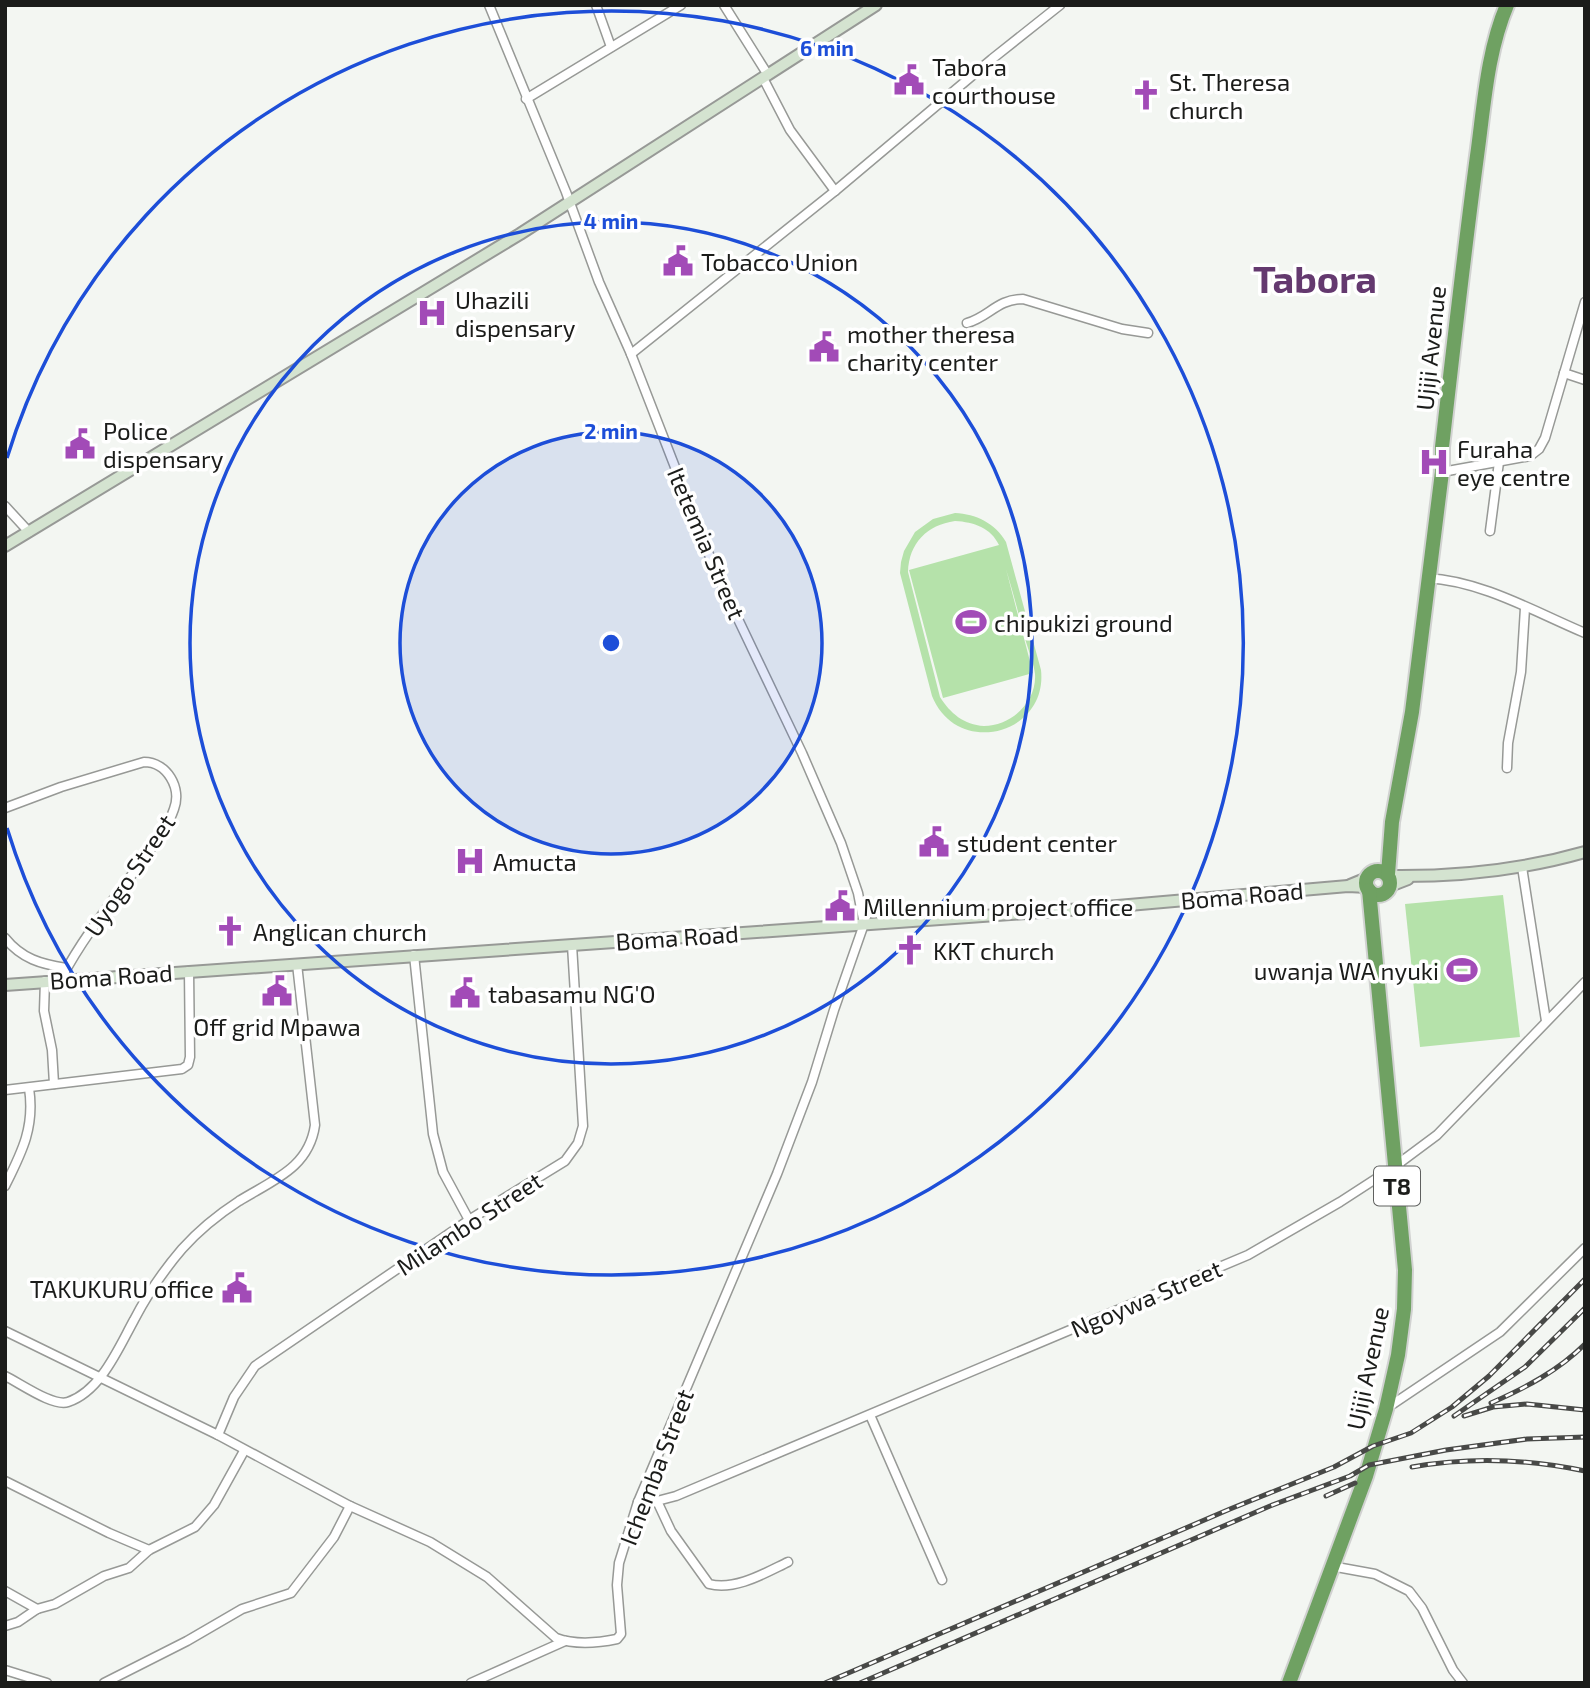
<svg xmlns="http://www.w3.org/2000/svg" width="1590" height="1688" viewBox="0 0 1590 1688" font-family="'Exo 2',sans-serif">
  <rect width="100%" height="100%" fill="#f3f6f2"/>
  <!-- green -->
  <g fill="#b5e2aa" fill-rule="evenodd">
    <path d="M955 513C976 514 995 523 1006 542L1041 670C1048 735 957 758 932 696L900 573 901 562 904 551 915 532 933 519ZM955 521C974 522 991 528 999 545L909 570 943 698 1033 673 1006 569C1013 593 1020 618 1026 642 1029 652 1034 664 1035 674 1037 702 1011 726 984 726 964 725 950 713 940 697L908 572C909 543 927 525 955 521Z"/>
    <path d="M1503 895 1520 1037 1420 1047 1405 904Z"/>
  </g>
  <g fill="none" stroke-linecap="round" stroke-linejoin="round">
    <!-- street casing -->
    <g stroke="#979996" stroke-width="11">
      <g id="street">
        <path d="M596 5 611 47"/>
        <path d="M724 5 768 75"/>
        <path d="M763 78 790 130 835 191"/>
        <path d="M526 99 681 5"/>
        <path d="M967 323C989 317 997 299 1023 299L1122 329 1148 333"/>
        <path d="M631 354 835 191 992 59 1060 5"/>
        <path d="M1564 373 1585 380"/>
        <path d="M1442 472 1530 456 1539 449 1545 438 1585 302"/>
        <path d="M5 506 29 532"/>
        <path d="M1490 531 1499 462"/>
        <path d="M1427 578C1482 581 1535 612 1585 633"/>
        <path d="M1507 768 1508 743 1521 672 1525 608"/>
        <path d="M5 808 61 787 144 762C167 762 182 788 174 809 167 830 150 849 137 868 110 904 82 939 61 979"/>
        <path d="M1522 867 1546 1021"/>
        <path d="M5 938C22 959 41 964 66 968"/>
        <path d="M414 955 433 1134 443 1172 469 1220"/>
        <path d="M45 981 44 1011 52 1050 54 1084"/>
        <path d="M5 1090 182 1069 188 1065 190 1057 189 971"/>
        <path d="M5 1186C22 1152 35 1127 29 1088"/>
        <path d="M5 1331 218 1435 350 1506 430 1542 487 1577 556 1638C575 1645 598 1643 617 1639L621 1634 617 1585 619 1563 638 1502 777 1174 812 1082 834 1010 864 924 858 893 841 843 802 753 717 575 631 354 599 282 566 192 489 5"/>
        <path d="M5 1376C20 1383 53 1407 68 1402 101 1391 119 1347 134 1320 147 1295 164 1270 182 1249 199 1230 219 1214 239 1201 273 1180 309 1168 315 1125L297 964"/>
        <path d="M1387 1408 1500 1332 1585 1248"/>
        <path d="M870 1415 942 1580"/>
        <path d="M218 1435 234 1397 255 1366 469 1220 565 1161 578 1143 583 1126 572 945"/>
        <path d="M5 1481 109 1533 149 1550"/>
        <path d="M657 1501 671 1531 709 1584C735 1591 765 1573 788 1562"/>
        <path d="M638 1502 657 1501 676 1496 1248 1255 1340 1202 1394 1167 1437 1135 1585 982"/>
        <path d="M1331 1566 1375 1574 1409 1591 1422 1608 1453 1670 1463 1683"/>
        <path d="M5 1591 37 1609"/>
        <path d="M5 1626 18 1622 37 1609 55 1604 104 1576 129 1568 149 1550 195 1527 214 1505 244 1451"/>
        <path d="M5 1670 47 1683"/>
        <path d="M104 1683 187 1641 242 1609 291 1593 334 1537 350 1506"/>
        <path d="M471 1683 565 1641"/>
      </g>
    </g>
    <!-- secondary casing -->
    <g stroke="#979996" stroke-width="14">
      <g id="secondary">
        <path d="M5 546 520 234 876 5"/>
        <path d="M1389 876C1454 877 1522 870 1585 852"/>
        <path d="M1350 885 1367 878"/>
        <path d="M1390 886 1408 879"/>
        <path d="M5 985 1083 909 1348 886 1367 887"/>
      </g>
    </g>
    <!-- highway casing -->
    <g stroke="#d1d2d1" stroke-width="18">
      <g id="highway">
        <circle cx="1378" cy="883" r="12"/>
        <path d="M1388 874 1392 822 1412 712 1442 472V447C1453 350 1464 253 1477 156 1484 106 1487 52 1507 5"/>
        <path d="M1289 1683 1366 1476 1386 1409 1398 1355 1404 1309 1405 1270 1369 890"/>
      </g>
    </g>
    <!-- street -->
    <use href="#street" stroke="#fff" stroke-width="8"/>
    <!-- secondary -->
    <use href="#secondary" stroke="#d4e3d0" stroke-width="10"/>
    <!-- highway -->
    <use href="#highway" stroke="#6fa162" stroke-width="14"/>
    <!-- rail casing -->
    <g stroke="#484947" stroke-width="5">
      <g id="rail">
        <path d="M1491 1403C1525 1388 1558 1371 1585 1344"/>
        <path d="M1454 1416 1525 1367 1585 1308"/>
        <path d="M1464 1416 1493 1407 1527 1404 1585 1410"/>
        <path d="M1412 1467C1469 1457 1528 1459 1585 1471"/>
        <path d="M1326 1496 1355 1483"/>
        <path d="M825 1683 1230 1509 1334 1467 1373 1446 1411 1433 1452 1407 1489 1376 1585 1279"/>
        <path d="M860 1683 1270 1506 1350 1476 1369 1465 1446 1450 1527 1439 1585 1437"/>
      </g>
    </g>
    <!-- rail -->
    <use href="#rail" stroke="#fff" stroke-width="2.5" stroke-dasharray="8" stroke-linecap="butt"/>
  </g>
  <!-- distance rings -->
  <circle cx="611" cy="643" r="211" fill="#1d4ed8" fill-opacity=".12"/>
  <g fill="none" stroke="#1d4ed8" stroke-width="3.5">
    <circle cx="611" cy="643" r="211"/>
    <circle cx="611" cy="643" r="421"/>
    <path d="M7 458A632 632 0 1 1 7 828"/>
  </g>
  <!-- icons -->
  <defs>
    <g id="civic-bare" transform="scale(2.415)"><path d="M-.6-6.5H3V-4.5H.6V-3L4-1V1h2V6H-6V1h2V-1L-.6-3ZM-1.2 2.5V6h2.4V2.5Z" fill="#a24bb7" stroke="#fff" stroke-width="2.5" paint-order="stroke"/></g>
    <g id="church-bare" transform="scale(2.415)"><path d="M-1.2-6h2.4v3.5h3.3v2.4h-3.3V6h-2.4V-.1h-3.3v-2.4h3.3Z" fill="#a24bb7" stroke="#fff" stroke-width="2.5" paint-order="stroke"/></g>
    <g id="hospital-bare" transform="scale(2.415)"><path d="M-5-5h3v3.5h4V-5h3V5h-3V1.5h-4V5h-3Z" fill="#a24bb7" stroke="#fff" stroke-width="2.5" paint-order="stroke"/></g>
    <g id="stadium-bare" transform="scale(2.415)"><path d="M0-5a6.5 5 0 1 0 0 10a6.5 5 0 1 0 0-10ZM-3.5-1.8h7v3.6h-7Z" fill="#a24bb7" stroke="#fff" stroke-width="2.5" paint-order="stroke"/></g>
  </defs>
  <g fill-rule="evenodd">
    <use href="#civic-bare" x="909" y="80"/>
    <use href="#church-bare" x="1146" y="95"/>
    <use href="#civic-bare" x="678" y="261"/>
    <use href="#hospital-bare" x="432" y="313"/>
    <use href="#civic-bare" x="824" y="347"/>
    <use href="#civic-bare" x="80" y="444"/>
    <use href="#hospital-bare" x="1434" y="462"/>
    <use href="#stadium-bare" x="971" y="622"/>
    <use href="#civic-bare" x="934" y="842"/>
    <use href="#hospital-bare" x="470" y="861"/>
    <use href="#civic-bare" x="840" y="906"/>
    <use href="#church-bare" x="230" y="931"/>
    <use href="#church-bare" x="910" y="950"/>
    <use href="#stadium-bare" x="1462" y="970"/>
    <use href="#civic-bare" x="277" y="991"/>
    <use href="#civic-bare" x="465" y="993"/>
    <use href="#civic-bare" x="237" y="1288"/>
  </g>
  <g text-anchor="middle" dominant-baseline="central" stroke-width="7" stroke-linejoin="round" paint-order="stroke">
    <!-- shield labels -->
    <rect fill="#fff" stroke="#5f605f" stroke-width="2" x="1374" y="1166.5" width="46" height="39" rx="5"/>
    <g font-size="23" font-weight="bold" fill="#1b1c1a">
      <text x="1397" y="1186">T8</text>
    </g>
    <!-- poi labels -->
    <g font-size="24" fill="#1b1c1a" stroke="#fff" text-anchor="start">
      <text x="932" y="66">Tabora<tspan x="932" dy="28">courthouse</tspan></text>
      <text x="1169" y="81">St. Theresa<tspan x="1169" dy="28">church</tspan></text>
      <text x="701" y="261">Tobacco Union</text>
      <text x="455" y="299">Uhazili<tspan x="455" dy="28">dispensary</tspan></text>
      <text x="847" y="333">mother theresa<tspan x="847" dy="28">charity center</tspan></text>
      <text x="103" y="430">Police<tspan x="103" dy="28">dispensary</tspan></text>
      <text x="1457" y="448">Furaha<tspan x="1457" dy="28">eye centre</tspan></text>
      <text x="994" y="622">chipukizi ground</text>
      <text x="957" y="842">student center</text>
      <text x="493" y="861">Amucta</text>
      <text x="863" y="906">Millennium project office</text>
      <text x="253" y="931">Anglican church</text>
      <text x="933" y="950">KKT church</text>
      <text x="1439" y="970" text-anchor="end">uwanja WA nyuki</text>
      <text x="488" y="993">tabasamu NG'O</text>
      <text x="277" y="1026" text-anchor="middle">Off grid Mpawa</text>
      <text x="214" y="1288" text-anchor="end">TAKUKURU office</text>
    </g>
    <!-- street labels -->
    <g font-size="24" fill="#1b1c1a" stroke="#fff">
      <text transform="translate(1430 348) rotate(-84)">Ujiji Avenue</text>
      <text transform="translate(707 543) rotate(67)">Itetemia Street</text>
      <text transform="translate(129 875) rotate(-56)">Uyogo Street</text>
      <text transform="translate(1242 895) rotate(-5)">Boma Road</text>
      <text transform="translate(677 937) rotate(-4)">Boma Road</text>
      <text transform="translate(111 976) rotate(-4)">Boma Road</text>
      <text transform="translate(469 1223) rotate(-33)">Milambo Street</text>
      <text transform="translate(1146 1298) rotate(-23)">Ngoywa Street</text>
      <text transform="translate(1367 1368) rotate(-78)">Ujiji Avenue</text>
      <text transform="translate(656 1467) rotate(-69)">Ichemba Street</text>
    </g>
    <!-- town labels -->
    <g font-size="38" font-weight="bold" fill="#64396f" stroke="#fff">
      <text x="1315" y="278">Tabora</text>
    </g>
  </g>
  <circle cx="611" cy="643" r="10" fill="#1d4ed8" stroke="#fff" stroke-width="3.5"/>
  <g font-size="21" text-anchor="middle" font-weight="bold" fill="#1d4ed8" stroke="#fff" stroke-width="7" stroke-linejoin="round" paint-order="stroke">
    <text x="827" y="56">6 min</text>
    <text x="611" y="229">4 min</text>
    <text x="611" y="439">2 min</text>
  </g>
  <!-- border -->
  <rect width="1590" height="1688" fill="none" stroke="#1b1c1a" stroke-width="14"/>
</svg>
